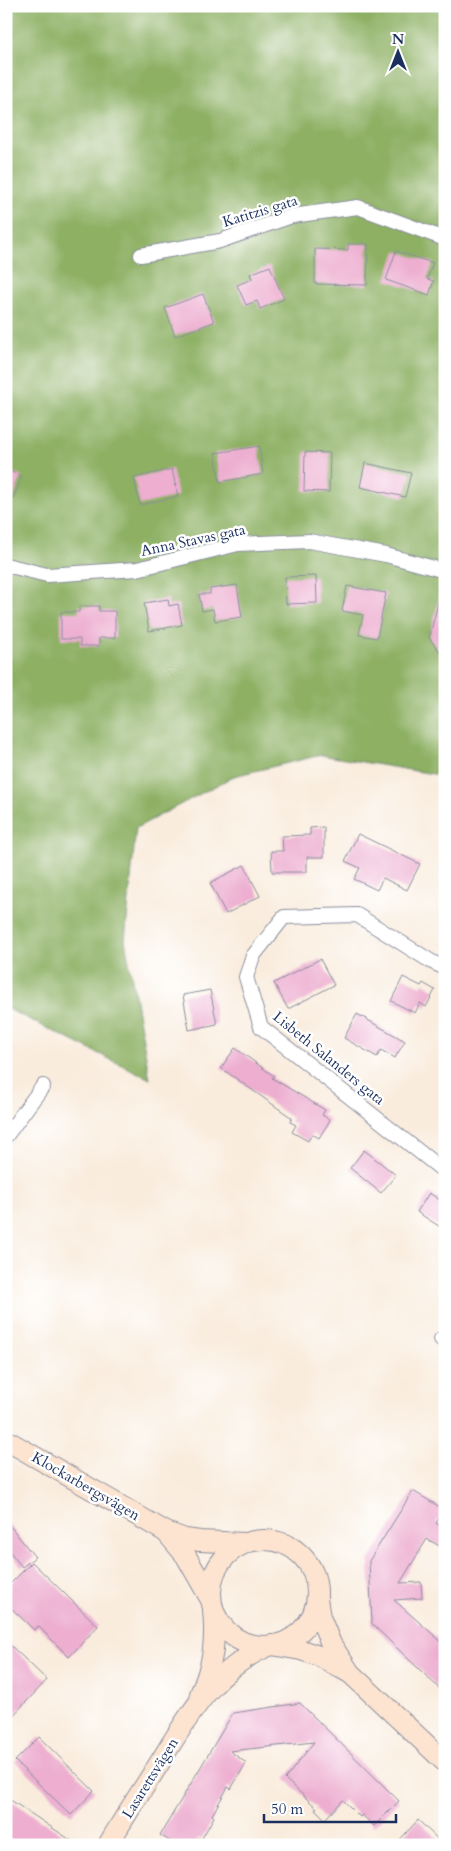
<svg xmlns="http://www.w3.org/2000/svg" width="451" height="1851" viewBox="0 0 451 1851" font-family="Cardo,serif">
  <rect width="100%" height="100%" fill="#fff"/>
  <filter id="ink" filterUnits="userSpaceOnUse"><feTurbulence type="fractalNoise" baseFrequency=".02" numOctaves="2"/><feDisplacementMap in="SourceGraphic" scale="10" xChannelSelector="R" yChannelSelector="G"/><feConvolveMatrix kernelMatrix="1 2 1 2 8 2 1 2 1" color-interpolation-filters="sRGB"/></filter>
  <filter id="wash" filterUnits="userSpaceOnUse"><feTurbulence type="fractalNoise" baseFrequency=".0096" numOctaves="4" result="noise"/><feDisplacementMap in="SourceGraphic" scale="20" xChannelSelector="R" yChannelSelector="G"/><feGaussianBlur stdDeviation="1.12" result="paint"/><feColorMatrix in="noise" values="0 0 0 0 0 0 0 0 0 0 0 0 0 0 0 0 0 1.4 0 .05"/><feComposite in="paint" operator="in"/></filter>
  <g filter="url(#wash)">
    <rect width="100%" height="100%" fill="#f9ecdd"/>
    <!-- forest -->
    <path fill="#8db064" stroke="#547061" d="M6 6H445V776L321 755 234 776 136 828 125 940 150 1079 6 1008Z"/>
    <g id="blocks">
      <!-- building -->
      <g fill="#edaed0">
        <path d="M348 244H368L367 285 315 284V249L348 250Z"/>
        <path d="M396 251 433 263 427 279 434 281 429 295 386 280Z"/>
        <path d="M270 266 284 299 260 309 257 301 246 305 237 285 252 279 250 274Z"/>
        <path d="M203 294 214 322 175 336 165 308Z"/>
        <path d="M259 446 263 474 220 482 215 453Z"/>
        <path d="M305 452 330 453 329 492 304 491Z"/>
        <path d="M365 463 411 473 405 497 360 487Z"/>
        <path d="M172 469 178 496 140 505 134 478Z"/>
        <path d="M6 470 22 476 7 514 6 513Z"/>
        <path d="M316 576 317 603 286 604 285 577Z"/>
        <path d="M237 585 242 617 215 621 213 609 202 611 199 594H210V589Z"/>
        <path d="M347 586 386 593 377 638 359 635 363 615 342 611Z"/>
        <path d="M440 596 445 597V658L429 638Z"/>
        <path d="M168 599 169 606 178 604 182 625 149 631 144 603Z"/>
        <path d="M79 606H99V611H115V638H99V646H80V639H61V612H79Z"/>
        <path d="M324 827V857H307V872H272L271 851H283L282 836 310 835V828Z"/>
        <path d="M358 834 420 864 407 890 383 878 377 890 354 879 360 868 345 861Z"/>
        <path d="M244 865 260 896 226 914 210 883Z"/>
        <path d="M320 959 334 985 288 1009 274 983Z"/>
        <path d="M403 977 421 986 423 983 435 990 426 1007 420 1003 415 1013 391 1001Z"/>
        <path d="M210 990 217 1024 189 1030 183 995Z"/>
        <path d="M357 1014 405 1041 395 1058 381 1050 377 1057 344 1038Z"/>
        <path d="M235 1048 274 1076 272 1078 325 1110 322 1115 330 1120 319 1138 312 1134 308 1141 292 1132 296 1125 290 1122 292 1118 221 1068Z"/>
        <path d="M364 1150 396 1175 381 1193 350 1168Z"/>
        <path d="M429 1193 445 1203V1230L417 1212Z"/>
        <path d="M413 1491 445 1510 436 1523 445 1529V1549L427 1539 400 1583 421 1582 422 1598 394 1600 445 1645V1694L372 1624 369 1561Z"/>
        <path d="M6 1521 35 1557 22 1567 6 1547Z"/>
        <path d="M32 1562 98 1626 69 1657 38 1626 34 1630 6 1603V1588Z"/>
        <path d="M6 1641 47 1680 6 1723Z"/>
        <path d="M300 1703 399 1801 374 1826 362 1815 360 1817 343 1800 325 1819 315 1809 317 1808 285 1779 314 1742 230 1751 246 1763 231 1789 228 1787 212 1815 214 1817 201 1840 198 1838 195 1845H176L160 1835 233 1713Z"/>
        <path d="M39 1737 94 1791 71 1815 15 1761Z"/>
        <path d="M6 1797 78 1845H6Z"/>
        <path d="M418 1820 444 1845H395Z"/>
      </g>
    </g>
  </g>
  <g filter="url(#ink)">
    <use href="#blocks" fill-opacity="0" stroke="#8a8e9e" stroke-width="1"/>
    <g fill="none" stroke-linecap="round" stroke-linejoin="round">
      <!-- minor casing -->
      <g stroke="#8a8e9e" stroke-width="16">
        <g id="minor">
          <path d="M141 255 220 241 292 216 358 207 445 239"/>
          <path d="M6 565 47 575 137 569 238 544 309 541 386 555 445 571"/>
          <path d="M445 968 432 962 357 915 284 917 253 956 246 977 261 1027 445 1172"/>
          <path d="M6 1136 43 1086"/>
          <path d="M441 1339 445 1340"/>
        </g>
      </g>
      <!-- secondary casing -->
      <g stroke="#8a8e9e" stroke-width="22">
        <g id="secondary">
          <path d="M6 1440 166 1532 185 1539 200 1541 245 1543"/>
          <path d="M166 1532 186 1556 211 1600"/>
          <circle cx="264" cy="1593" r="53"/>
          <path d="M317 1599 320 1617 331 1644 350 1673 445 1762"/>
          <path d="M272 1645 301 1650 319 1656 348 1672"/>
          <path d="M200 1694C213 1666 216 1641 213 1610"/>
          <path d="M108 1845C123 1819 139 1795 155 1770 187 1719 211 1671 268 1646"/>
        </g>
      </g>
      <!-- minor -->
      <use href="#minor" stroke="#fff" stroke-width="14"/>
      <!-- secondary -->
      <use href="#secondary" stroke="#fde4d0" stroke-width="20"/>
    </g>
  </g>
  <g text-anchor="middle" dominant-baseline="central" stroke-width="5" stroke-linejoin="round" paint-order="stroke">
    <!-- street labels -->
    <g font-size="15" fill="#1b2f5e" stroke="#fff">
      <text transform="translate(260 211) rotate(-17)">Katitzis gata</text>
      <text transform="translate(193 540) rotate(-12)">Anna Stavas gata</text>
      <text transform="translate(329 1058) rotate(39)">Lisbeth Salanders gata</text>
      <text transform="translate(86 1486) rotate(30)">Klockarbergsvägen</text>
      <text transform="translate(150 1778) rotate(-58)">Lasarettsvägen</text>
    </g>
  </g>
  <!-- margin -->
  <rect width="451" height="1851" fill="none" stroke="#fff" stroke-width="25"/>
  <!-- north arrow -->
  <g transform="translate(398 52)" stroke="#ffffff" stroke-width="4" paint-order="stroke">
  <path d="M0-4L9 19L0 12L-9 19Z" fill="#1b2f5e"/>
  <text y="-8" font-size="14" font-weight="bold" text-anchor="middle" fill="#1b2f5e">N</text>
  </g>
  <!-- scale -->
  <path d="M264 1814v8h132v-8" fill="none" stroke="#1b2f5e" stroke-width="2.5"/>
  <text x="271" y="1814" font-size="15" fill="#1b2f5e" stroke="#ffffff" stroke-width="4" paint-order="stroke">50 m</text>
</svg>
